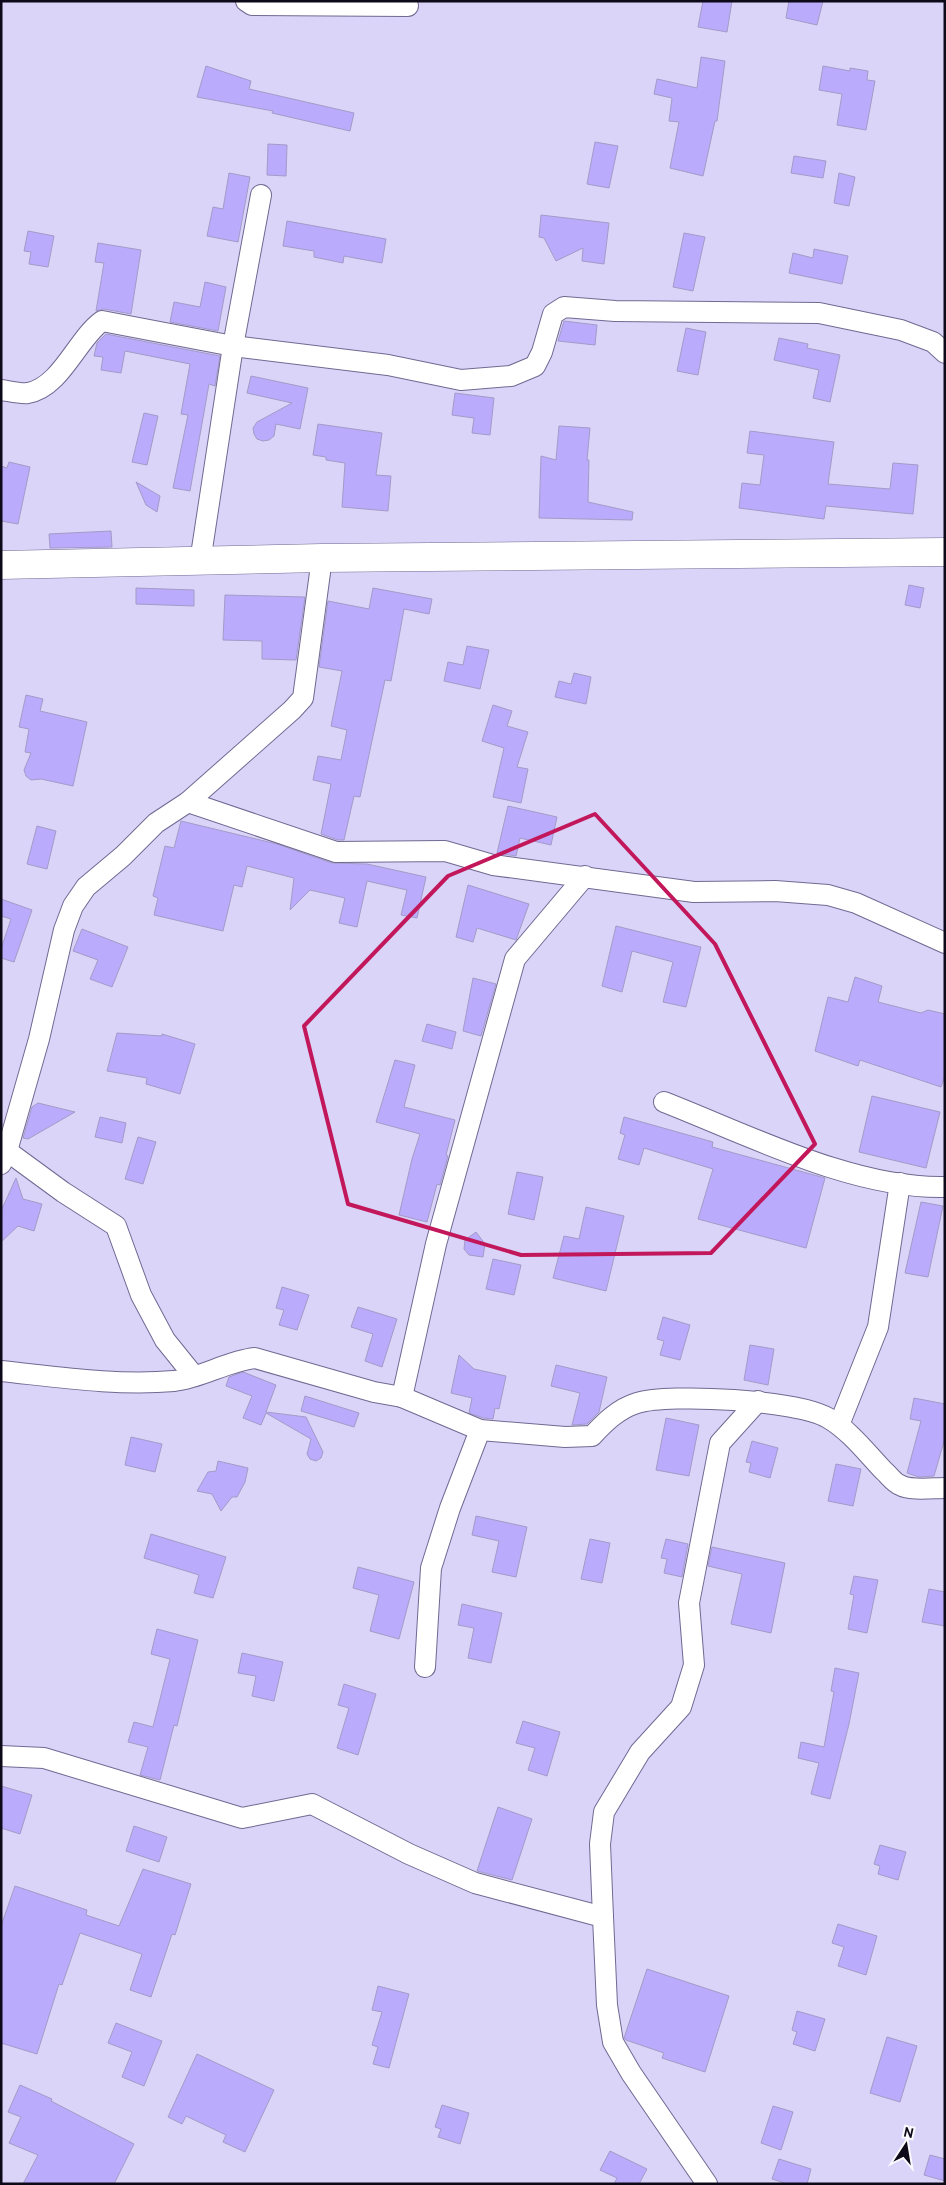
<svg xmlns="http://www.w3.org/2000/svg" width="946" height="2185" viewBox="0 0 946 2185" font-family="Overpass,sans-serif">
  <rect width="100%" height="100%" fill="#dad4f9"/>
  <!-- building -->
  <g fill="#bbabfc" stroke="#a39bc7">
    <path d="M703 1H732L727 32 698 27Z"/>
    <path d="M789 1H823L817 25 786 18Z"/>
    <path d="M701 57 725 61 717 121H715L703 176 670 168 679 122 669 121 672 98 654 94 657 79 697 88Z"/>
    <path d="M206 66 251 81 249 89 354 113 350 131 272 113 273 111 197 97Z"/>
    <path d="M823 66 850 71V68L868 71 867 80 875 81 866 130 837 125 842 94 819 90Z"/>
    <path d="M595 142 618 146 609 188 587 184Z"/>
    <path d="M268 144 287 145 286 176 267 175Z"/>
    <path d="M794 156 826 161 823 178 791 173Z"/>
    <path d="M229 173 250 177 238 242 207 236 213 207 223 209Z"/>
    <path d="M839 173 855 177 849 206 834 203Z"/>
    <path d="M541 215 609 223 604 264 582 261 583 248 556 261 544 238 539 237Z"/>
    <path d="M287 221 386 239 382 263 344 256 343 263 314 257V251L283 246Z"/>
    <path d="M28 231 54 236 48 267 29 264 31 252 24 251Z"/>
    <path d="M684 233 705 237 693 291 673 287Z"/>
    <path d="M98 243 141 250 131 314 104 309 96 311 104 263 95 262Z"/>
    <path d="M814 249 848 256 842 284 789 273 793 253 813 258Z"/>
    <path d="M205 282 226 287 218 331 170 322 174 302 200 307Z"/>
    <path d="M564 321 597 325 595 345 558 341Z"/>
    <path d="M686 328 706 332 698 375 677 371Z"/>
    <path d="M106 334 220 356 215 386 209 384 190 491 173 488 188 415 181 414 190 364 125 351 121 373 101 370 103 357 94 356 97 343Z"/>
    <path d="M779 338 808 344 807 348 840 355 830 402 813 398 819 370 774 360Z"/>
    <path d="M251 376 308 388 300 429 276 424 274 436 269 440 263 441 257 439 254 434 253 428 257 422 292 403 247 393Z"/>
    <path d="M455 393 494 398 490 435 472 433 474 418 452 415Z"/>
    <path d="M144 413 158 416 147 465 132 462Z"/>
    <path d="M318 424 382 433 376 475 391 476 388 511 342 507 345 463 326 460V457L313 455Z"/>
    <path d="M559 426 590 428 587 460H589L588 502 633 512 632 520 539 518 541 456 556 460Z"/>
    <path d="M750 431 834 442 828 484 890 489 893 463 918 465 913 514 826 506 824 519 739 508 742 483 760 485 764 455 747 453Z"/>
    <path d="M9 462 30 467 18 524 1 521V466L7 468Z"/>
    <path d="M136 482 160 496 157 512 146 505Z"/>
    <path d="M111 531 112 547 50 548 49 534Z"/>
    <path d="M909 585 924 588 920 608 905 605Z"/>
    <path d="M136 588 194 590V606L136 604Z"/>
    <path d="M373 588 432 599 429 614 404 609 391 681 385 680 360 797 354 796 344 840H338L321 834 331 784 313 780 318 756 341 760 347 730 331 726 342 671 319 667 328 601 369 609Z"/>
    <path d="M225 595 305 597 296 660 262 659V641L223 640Z"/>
    <path d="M467 646 489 650 480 689 444 681 448 662 463 665Z"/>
    <path d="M574 673 591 677 586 704 555 697 559 681 571 684Z"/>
    <path d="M26 695 43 699 40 711 87 722 73 786 41 779 31 780 26 776 24 770 31 753 25 752 29 729 19 727Z"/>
    <path d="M493 705 512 711 507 726 528 732 517 767 528 769 521 803 493 797 504 748 482 741Z"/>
    <path d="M508 806 557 817 551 845 520 838 516 856 497 853Z"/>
    <path d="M181 821 277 844 332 863 367 864 426 877 417 918 401 915 407 890 367 881 357 927 339 923 345 898 310 890 290 910 294 878 247 866 242 887 234 885 223 931 154 915 158 898 153 896 165 846 174 848Z"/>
    <path d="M37 826 56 831 47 869 27 864Z"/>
    <path d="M468 885 529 904 516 940 477 928 473 942 456 937Z"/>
    <path d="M1 899 32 910 14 962 1 958V949L11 919 1 916Z"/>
    <path d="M616 926 701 947 686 1007 663 1002 673 962 632 951 622 992 602 986Z"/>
    <path d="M82 929 128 947 112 987 90 979 98 960 73 951Z"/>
    <path d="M855 977 882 986 878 1002 921 1013 928 1010 945 1014V1076L941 1087 860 1060 858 1066 815 1051 828 997 848 1002Z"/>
    <path d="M473 978 496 984 481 1036 463 1031Z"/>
    <path d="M427 1024 456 1032 452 1049 422 1041Z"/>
    <path d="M117 1033 162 1036V1034L195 1044 180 1094 146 1084 147 1078 107 1071Z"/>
    <path d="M395 1060 415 1065 404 1107 455 1120 446 1155 448 1156 440 1185 437 1184 427 1222 399 1215 412 1159 420 1134 376 1122Z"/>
    <path d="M872 1096 940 1112 926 1168 859 1152Z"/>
    <path d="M38 1103 75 1112 28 1139 23 1138 32 1107Z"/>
    <path d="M100 1117 126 1123 122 1143 95 1137Z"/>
    <path d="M624 1117 713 1142 712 1147 825 1178 806 1248 698 1219 713 1169 644 1148 639 1165 618 1159 625 1135 620 1133Z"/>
    <path d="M138 1137 156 1142 143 1184 125 1179Z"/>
    <path d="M517 1172 543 1177 534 1220 508 1214Z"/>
    <path d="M16 1178 23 1199 42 1204 34 1231 18 1226 1 1242V1211Z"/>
    <path d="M921 1202 943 1206 928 1277 905 1273Z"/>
    <path d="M586 1207 624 1216 606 1291 553 1278 564 1236 579 1239Z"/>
    <path d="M476 1232 485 1244 483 1257 469 1255 464 1249 465 1240Z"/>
    <path d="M493 1259 521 1265 514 1295 486 1289Z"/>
    <path d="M282 1287 309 1295 297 1330 279 1325 284 1310 276 1308Z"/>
    <path d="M358 1307 397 1319 382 1367 365 1361 373 1334 351 1327Z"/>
    <path d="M663 1317 690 1325 680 1360 660 1355 664 1341 657 1339Z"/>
    <path d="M750 1345 774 1349 768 1385 744 1380Z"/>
    <path d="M459 1355 474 1369 506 1376 499 1409 495 1408 493 1419 483 1418 469 1413 472 1398 451 1393Z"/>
    <path d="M556 1365 607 1377 599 1412 587 1424 572 1425 580 1393 551 1386Z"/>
    <path d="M243 1372 276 1385 266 1412 306 1417 323 1452 321 1458 316 1461 310 1459 307 1454 311 1439 266 1413 261 1425 243 1418 252 1396 226 1386 229 1377Z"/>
    <path d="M305 1396 359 1413 354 1427 301 1411Z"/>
    <path d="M914 1398 945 1404V1438L934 1476 919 1477 907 1473 921 1421 910 1419Z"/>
    <path d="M666 1418 699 1425 689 1476 656 1470Z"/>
    <path d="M131 1437 162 1444 155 1472 125 1465Z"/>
    <path d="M752 1441 778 1448 770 1478 749 1472 751 1463 746 1462Z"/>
    <path d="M218 1461 248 1468 245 1482 237 1497H232L221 1511 212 1494 197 1491 208 1472 216 1471Z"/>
    <path d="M836 1464 861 1469 853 1506 828 1501Z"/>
    <path d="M476 1516 527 1527 516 1577 492 1572 499 1541 472 1535Z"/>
    <path d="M151 1534 226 1557 213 1598 194 1593 199 1575 144 1558Z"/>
    <path d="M590 1539 610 1543 602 1583 581 1579Z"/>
    <path d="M666 1539 688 1544 682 1577 664 1573 667 1559 661 1558Z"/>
    <path d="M712 1547 785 1563 771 1633 731 1624 742 1574 708 1566Z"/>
    <path d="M358 1567 414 1582 399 1639 370 1631 379 1595 353 1588Z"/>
    <path d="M854 1576 878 1580 867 1633 848 1629 854 1595 850 1594Z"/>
    <path d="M929 1589 945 1592V1626L922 1622Z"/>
    <path d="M462 1604 502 1613 491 1663 468 1658 474 1628 458 1625Z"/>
    <path d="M157 1629 198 1640 177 1726 174 1725 160 1780 140 1775 148 1747 128 1742 134 1722 153 1727 170 1659 151 1654Z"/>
    <path d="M242 1653 283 1662 274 1701 252 1696 256 1676 238 1673Z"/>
    <path d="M835 1668 859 1673 849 1724 830 1799 811 1794 819 1763 798 1758 801 1742 824 1747 834 1692 831 1691Z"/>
    <path d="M344 1684 376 1694 358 1755 337 1748 349 1708 338 1705Z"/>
    <path d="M523 1721 560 1732 547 1776 528 1770 535 1748 516 1743Z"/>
    <path d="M1 1786 32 1795 20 1834 1 1828Z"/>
    <path d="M498 1807 532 1819 512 1880 477 1871Z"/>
    <path d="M134 1826 167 1837 159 1862 126 1851Z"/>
    <path d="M880 1845 906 1852 898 1880 878 1874 880 1866 874 1864Z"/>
    <path d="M143 1869 191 1884 175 1935 172 1934 151 1997 130 1990 142 1954 80 1933 62 1985 59 1984 37 2054 1 2043V1926L15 1886 87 1910 86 1915 119 1926Z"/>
    <path d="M838 1924 877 1936 866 1975 838 1966 844 1947 832 1943Z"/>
    <path d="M647 1969 729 1996 705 2072 662 2058 664 2053 626 2040 624 2038Z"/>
    <path d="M378 1986 409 1994 389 2068 373 2064 378 2047 372 2045 382 2012 372 2010Z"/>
    <path d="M797 2011 825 2019 815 2051 793 2044 797 2032 792 2030Z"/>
    <path d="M116 2023 162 2041 144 2086 122 2077 132 2052 108 2043Z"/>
    <path d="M887 2037 917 2046 900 2102 870 2093Z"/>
    <path d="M197 2054 274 2090 245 2152 223 2142 226 2135 186 2116 182 2124 168 2117Z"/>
    <path d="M20 2085 52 2099 51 2101 134 2144 114 2184H23L38 2155 9 2143 21 2117 8 2112Z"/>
    <path d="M442 2105 469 2113 460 2144 438 2137 441 2129 435 2127Z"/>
    <path d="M773 2106 793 2112 781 2150 761 2143Z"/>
    <path d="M610 2151 647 2169 639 2184H614L617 2178 600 2170Z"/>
    <path d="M930 2155 945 2159V2181L924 2175Z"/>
    <path d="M779 2159 811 2169 807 2184H788L772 2179Z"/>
  </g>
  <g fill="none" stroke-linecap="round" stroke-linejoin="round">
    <!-- street casing -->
    <g stroke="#716992" stroke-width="22">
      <g id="street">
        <path d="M246 1 252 5 408 6"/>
        <path d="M1 390C9 391 20 394 28 393 61 387 77 339 102 321L233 346 388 365 461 380 511 376 535 366 542 352 553 314 564 307 615 311 819 313 901 330 933 342 945 353"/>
        <path d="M200 562 233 346 261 195"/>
        <path d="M188 802 336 852 445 851 493 865 694 892 775 891 828 895 856 903 945 943"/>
        <path d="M664 1102C749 1135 853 1189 945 1187"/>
        <path d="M7 1151 63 1192 116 1226 141 1295 165 1340 194 1376"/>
        <path d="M1 1164 7 1151 39 1039 64 930 73 906 86 887 123 856 156 823 188 802 292 710 303 698 322 558"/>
        <path d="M1 1371C58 1377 117 1386 174 1381 202 1378 227 1361 255 1358L374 1392 402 1397 480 1430 565 1437 592 1436C605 1422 618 1409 637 1403 671 1393 797 1400 828 1418 849 1430 866 1452 883 1470 888 1474 894 1483 900 1485 910 1491 933 1488 945 1488"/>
        <path d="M402 1397 436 1244 515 959 585 876"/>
        <path d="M839 1425 878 1327 900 1183"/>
        <path d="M425 1667 431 1568 450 1508 480 1430"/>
        <path d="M1 1756 44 1758 242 1818 312 1804 409 1854 475 1883 603 1917 607 2005 613 2042 631 2073 707 2184"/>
        <path d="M603 1917 600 1844 604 1812 640 1752 681 1707 694 1665 689 1603 720 1443 758 1401"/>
      </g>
    </g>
    <!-- secondary casing -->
    <g stroke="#716992" stroke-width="29">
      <path id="secondary" d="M1 565 322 558 945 552"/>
    </g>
    <!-- street -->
    <use href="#street" stroke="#fff" stroke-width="20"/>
    <!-- secondary -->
    <use href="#secondary" stroke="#fff" stroke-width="28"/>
  </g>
  <!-- marked area -->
  <path fill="none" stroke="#c2185b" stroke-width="4" stroke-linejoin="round" d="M595 814 715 944 815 1144 711 1253 521 1255 348 1204 304 1026 448 876Z"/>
  <!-- border -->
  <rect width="946" height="2185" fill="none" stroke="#0d0918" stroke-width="5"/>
  <!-- north arrow -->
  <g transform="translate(906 2145) rotate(12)" stroke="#faf9fe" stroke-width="4" paint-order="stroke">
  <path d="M0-4L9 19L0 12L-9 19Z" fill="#0d0918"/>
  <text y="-8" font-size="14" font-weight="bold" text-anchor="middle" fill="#0d0918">N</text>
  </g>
</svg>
